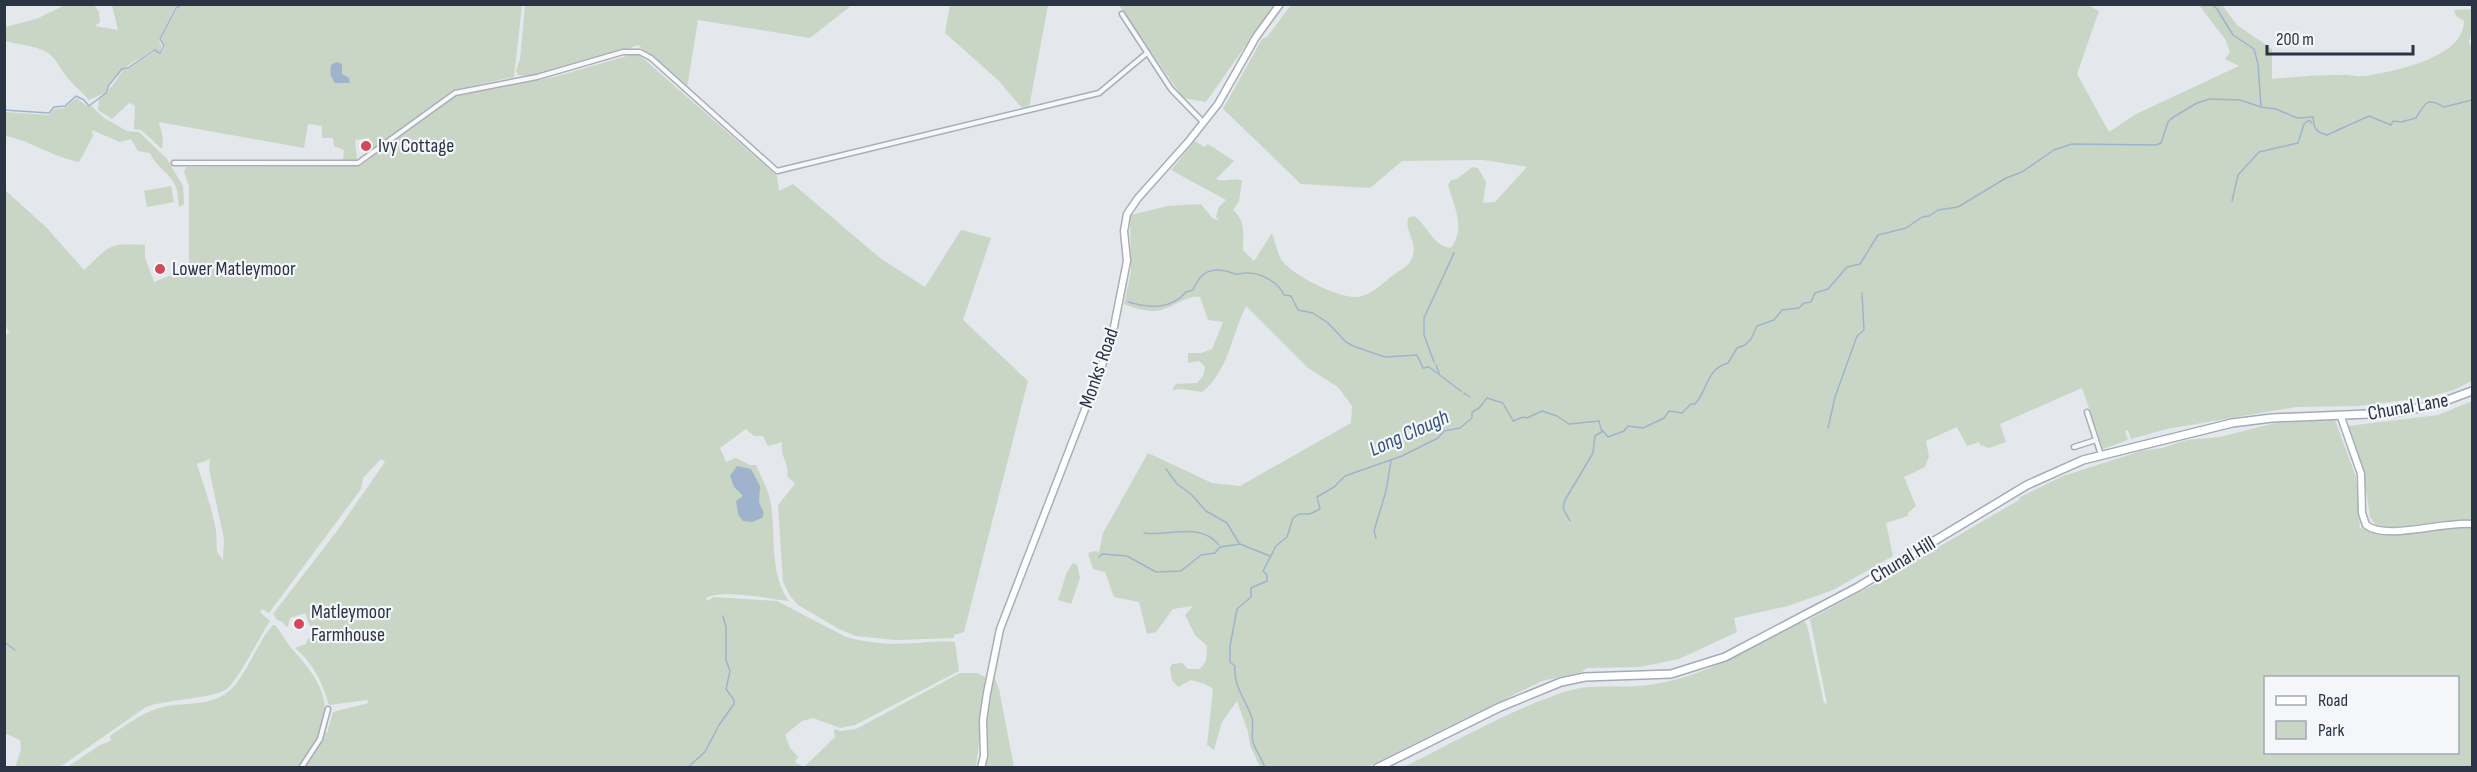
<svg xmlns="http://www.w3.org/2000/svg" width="2477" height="772" viewBox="0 0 2477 772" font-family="'Sofia Sans Condensed',sans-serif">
  <rect width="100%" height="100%" fill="#e4e7ec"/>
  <!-- green -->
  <g fill="#c9d6c5" fill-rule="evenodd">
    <path d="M94 5 99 12 100 22 95 26 118 30 112 5H181L175 7 159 40 162 47 159 52 153 49C135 63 113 70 105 93L89 100C81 91 70 82 63 72 58 64 55 57 45 51 35 46 17 44 5 41V27L36 19 65 5Z"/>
    <path d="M185 5H522L514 77 453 90 372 152 369 138 355 140 357 160H343L344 150 334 146 333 138H322V126L308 124 304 148 159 122 163 138 162 149 141 130 134 129 135 106 129 103 112 119 98 110 99 98C109 92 117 79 123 70L128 69 154 51 161 53 165 47 161 39 177 8Z"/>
    <path d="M525 5H852L810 38 698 20 687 88 638 45C613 54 541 80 518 75L516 71 520 59Z"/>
    <path d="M950 5H1048L1029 108 1021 107 999 81 945 33Z"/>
    <path d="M1119 5H1274L1206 102 1183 98Z"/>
    <path d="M1291 5H2088L2099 11 2077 74 2109 132 2136 114 2239 66 2225 59 2230 52 2225 39 2199 5H2222L2237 25 2272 49V79C2294 77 2316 75 2338 75 2347 74 2357 77 2366 76 2395 71 2464 58 2464 21L2456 16 2454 10 2472 9V30L2469 43 2472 47V381L2454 390 2424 398 2358 406 2296 407 2167 429 2131 439 2128 430 2125 431 2128 440 2103 449 2082 388 2000 424 2006 442 1989 448 1980 445 1979 442 1967 446 1957 427 1926 441 1929 456 1925 467 1904 477 1916 506 1908 513V516L1886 523 1893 556 1833 590 1788 606 1734 618 1737 632 1679 659 1640 667 1587 668 1582 672 1542 681 1367 767H1260L1250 745 1248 732 1237 701 1222 722 1214 750 1207 745 1213 689 1205 684 1191 680 1178 687 1172 680 1170 668 1172 664 1182 663 1188 669H1200L1206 661 1207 646 1195 635 1185 615 1193 606 1173 609 1156 632 1147 634 1139 602 1114 597 1105 572 1093 569 1088 553 1095 551 1099 552 1103 533 1148 453 1212 483 1240 486 1351 423 1352 406 1338 387 1308 368 1246 306C1232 334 1228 372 1202 392L1182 389 1172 390 1176 384 1197 383 1203 376 1205 367 1199 361 1188 363V353H1201L1212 349 1223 322 1208 320 1200 297C1186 295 1174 307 1161 310 1150 313 1134 308 1124 304L1131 272 1130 215 1168 206 1201 204 1212 218 1219 221 1216 217 1219 207 1226 200 1171 170 1195 141 1204 147 1208 144 1234 161 1216 179C1225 183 1234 177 1242 181L1239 201 1233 210C1246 221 1243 235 1243 250L1254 261 1272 233C1275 241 1277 252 1281 259 1291 275 1339 299 1358 297 1371 295 1382 284 1392 276 1398 271 1406 268 1410 262 1421 243 1404 233 1408 218L1414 216C1428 225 1431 245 1451 248 1466 228 1454 206 1448 185L1451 180 1457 179 1472 167 1478 168 1486 182 1483 203 1495 202 1527 167 1484 160 1402 161 1370 188 1301 184 1223 109 1262 39 1267 37Z"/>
    <path d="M637 53 777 176 779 191 793 184 880 258 925 287 961 230 991 238 963 320 1028 381 964 632 954 635V638L896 640 856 636 839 629 798 605 790 596 783 582 778 505 795 484 787 476C790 464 780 458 782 442L768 446 763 436H754L746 429 720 448 726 462 736 458 750 465H756C761 477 769 491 771 504 776 537 769 573 789 601 769 599 723 589 706 598L707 601 714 597 777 601 846 637C867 643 891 645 913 643 927 643 941 640 955 642L959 671 855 725 840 728 813 718 802 721 785 735 790 748 798 757 795 762 804 767 835 737 834 729 841 731 856 729 960 673H977L987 678 976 767H304L324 737V731L327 733 333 712 369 703 367 700 329 705C322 682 314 664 295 648L306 644 308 639 314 637 305 613 290 618 288 626 286 627 283 622 277 620 273 614 337 531 385 462 381 459 363 478 361 489 269 613 262 609 260 612 270 621C261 635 238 679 228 688 214 699 167 699 146 707L60 767H15L21 750 20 740 4 733V337L9 332 4 322 5 190 47 228 84 270C110 246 108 242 145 245V257L154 282 189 268V186L184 172 186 167 360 166 455 96 554 77ZM210 459 209 469 224 539 223 560 217 552 216 530 210 505 197 464Z"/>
    <path d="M76 98 89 107 91 106 104 118 127 131 139 132 167 159 183 186 184 204 179 207C178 201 178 193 176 187 170 173 156 167 150 153L138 151 131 139 120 142 92 130 93 136 79 162C53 157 30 140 5 136V112L49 115 54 109 64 108Z"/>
    <path d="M171 186 174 202 147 207 144 191Z"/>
    <path d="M2472 401V523L2443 521 2409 528 2380 527 2375 524 2370 517 2363 470 2348 426 2438 415Z"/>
    <path d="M2335 420 2356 477 2360 528 2381 534 2472 526V767L1402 768C1456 741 1510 710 1567 691 1594 683 1621 689 1649 685 1704 678 1755 646 1804 621L1807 625 1824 703 1827 704 1810 619 1877 583 2019 500 2020 497 2063 476 2141 451 2162 448 2187 440 2220 437 2275 423ZM2266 678H2458V752H2266Z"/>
    <path d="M1073 563 1077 565 1080 578 1071 604 1058 600 1067 572Z"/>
    <path d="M273 625H275C281 632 286 641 291 648 307 665 330 692 324 718 320 737 309 752 298 767L66 768 100 745 111 741 110 736C128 724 145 710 167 706 185 703 206 705 222 696 244 685 255 644 273 625Z"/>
    <path d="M994 676 999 689 1014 767 983 768 986 756 985 719Z"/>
  </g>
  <!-- water -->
  <g fill="#9fb4cc">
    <path d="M336 62 342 64V74L349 78 350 83H335C330 76 330 73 331 65Z"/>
    <path d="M737 466 751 469 760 486 759 502 764 513 762 518 752 522 743 521 738 514 736 501 743 496 734 487 730 476Z"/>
  </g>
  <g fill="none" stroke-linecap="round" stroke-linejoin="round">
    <!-- stream -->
    <g stroke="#9fb4cc" stroke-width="1.5">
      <path d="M2211 4 2217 9 2233 35 2254 49 2258 64 2261 107"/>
      <path d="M4 110 49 113 54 107 65 106 76 96 84 100 89 106 106 93 109 85 122 69 128 68 154 50 160 53 164 46 160 39 176 8 183 4"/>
      <path d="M2232 201 2238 175 2259 152 2298 143 2304 124 2309 120 2312 123"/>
      <path d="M1128 302C1149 308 1171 310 1186 292L1193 290C1199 275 1208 267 1226 271 1227 271 1235 274 1235 274 1238 275 1241 273 1245 273 1259 272 1278 281 1284 295L1291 296 1298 310 1313 313 1328 323 1346 342 1353 346 1385 357 1417 355 1423 368 1429 367 1461 391"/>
      <path d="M1434 362 1424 335V318L1454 253"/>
      <path d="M1436 365 1439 373"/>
      <path d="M1464 393 1470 397"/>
      <path d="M1828 428 1835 397 1857 336 1864 330 1862 293"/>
      <path d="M1166 469 1177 484 1191 494 1206 511 1227 523 1239 543"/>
      <path d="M1570 521 1563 508 1565 500 1593 453 1595 436 1603 431"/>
      <path d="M1144 533C1168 537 1199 521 1219 545"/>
      <path d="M1376 538 1374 531 1386 491 1391 461"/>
      <path d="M1099 557 1102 554 1127 556 1156 572 1181 571 1201 555 1215 553 1220 547 1240 544 1270 556"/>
      <path d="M4 642 15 650"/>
      <path d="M687 768 705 752 719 725 734 704V700L726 689 730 671 726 660V627L723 616"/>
      <path d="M1265 768C1262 758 1255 750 1253 742 1251 735 1254 726 1252 718 1246 700 1233 686 1235 666L1230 662V646L1237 609 1251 597V588L1267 581V575L1263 571 1276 546 1287 537 1293 518 1299 514H1310L1320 509 1317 497 1334 487 1345 476 1402 456 1438 438 1444 431 1460 428 1472 418V412L1479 408 1487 398 1503 403 1513 421 1523 417 1527 418 1542 411 1557 416 1569 424 1599 421 1601 429 1608 437 1624 431 1628 426 1643 428 1664 418 1669 411 1682 413 1691 404H1695C1708 390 1706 369 1728 363L1737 348 1745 345 1751 339 1757 326 1774 320 1782 310 1799 308 1804 303 1811 302 1815 293 1828 289 1847 267 1860 264 1878 235 1906 228 1922 217 1929 216 1938 210 1958 207 2006 178 2022 172 2054 150 2072 144 2156 145 2161 143 2168 122 2172 118 2197 103 2210 99 2240 100 2261 107 2276 109 2297 118 2313 117C2314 128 2315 132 2327 135L2369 116 2391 125 2393 121 2401 122 2416 118C2425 104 2426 96 2444 107L2472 100"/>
    </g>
    <!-- street casing -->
    <g stroke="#a9aeb7" stroke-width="7">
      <g id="street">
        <path d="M1122 14 1171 89 1203 122"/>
        <path d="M174 163H358L455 93 537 77 623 52H640L651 58 777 171 1099 93 1147 53"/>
        <path d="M2087 412 2101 455"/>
        <path d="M2074 447 2096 440"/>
        <path d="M301 768 320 739 328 709"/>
      </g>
    </g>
    <!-- secondary casing -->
    <g stroke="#a9aeb7" stroke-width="9">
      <g id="secondary">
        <path d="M2341 417 2361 474 2362 513 2366 525C2387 541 2443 521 2472 524"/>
        <path d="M981 768 984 756 983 720 987 693 1000 629 1111 342 1127 261 1124 231 1127 214 1138 198 1188 142 1218 104 1256 37 1280 4"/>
      </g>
    </g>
    <!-- primary casing -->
    <g stroke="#a3abb8" stroke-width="10">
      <path id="primary" d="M1377 768 1500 707 1561 682 1585 677 1671 674 1725 657 1858 587 2027 485 2083 460 2232 423 2272 418 2392 413 2434 405 2472 391"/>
    </g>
    <!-- street -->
    <use href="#street" stroke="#f7f8fa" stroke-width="4"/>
    <!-- secondary -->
    <use href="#secondary" stroke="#fff" stroke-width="6"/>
    <!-- primary -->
    <use href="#primary" stroke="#fff" stroke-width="7"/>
  </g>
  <!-- markers -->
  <g fill="#d1495b" stroke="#f4f6f9" stroke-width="2">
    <circle cx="366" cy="146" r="6"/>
    <circle cx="160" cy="269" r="6"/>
    <circle cx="299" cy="624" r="6"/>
  </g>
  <g text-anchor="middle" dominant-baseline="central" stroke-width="4.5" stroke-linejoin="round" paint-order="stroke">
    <!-- poi labels -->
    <g font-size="20" fill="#2b3445" stroke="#f4f6f9" text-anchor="start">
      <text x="378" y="146">Ivy Cottage</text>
      <text x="172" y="269">Lower Matleymoor</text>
      <text x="311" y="612">Matleymoor<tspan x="311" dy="23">Farmhouse</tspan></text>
    </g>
    <!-- street labels -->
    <g font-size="20" fill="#2b3445" stroke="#f4f6f9">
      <text transform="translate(1099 368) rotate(-71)">Monks' Road</text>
      <text transform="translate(2408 407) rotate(-10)">Chunal Lane</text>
      <text transform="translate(1903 560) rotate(-31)">Chunal Hill</text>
    </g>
    <!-- water labels -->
    <g font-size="21" font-style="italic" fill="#34527a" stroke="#f4f6f9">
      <text transform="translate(1409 433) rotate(-24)">Long Clough</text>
    </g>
  </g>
  <!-- border -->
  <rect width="2477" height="772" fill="none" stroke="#2b3445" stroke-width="12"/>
  <!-- legend -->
  <rect x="2264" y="676" width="195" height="78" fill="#f4f6f9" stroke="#a4a8b1" stroke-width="1.5"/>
  <rect x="2276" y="696" width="30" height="9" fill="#ffffff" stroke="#a4a8b1" stroke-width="1.5"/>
  <text x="2318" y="706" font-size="18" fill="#2b3445">Road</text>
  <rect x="2276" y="721" width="30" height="18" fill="#c9d6c5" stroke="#a4a8b1" stroke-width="1.5"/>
  <text x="2318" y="736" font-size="18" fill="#2b3445">Park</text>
  <!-- scale -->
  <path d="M2267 45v9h146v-9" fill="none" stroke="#2b3445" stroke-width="3"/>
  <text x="2276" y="45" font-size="18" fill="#2b3445" stroke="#f4f6f9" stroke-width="4.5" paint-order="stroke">200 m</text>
</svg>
